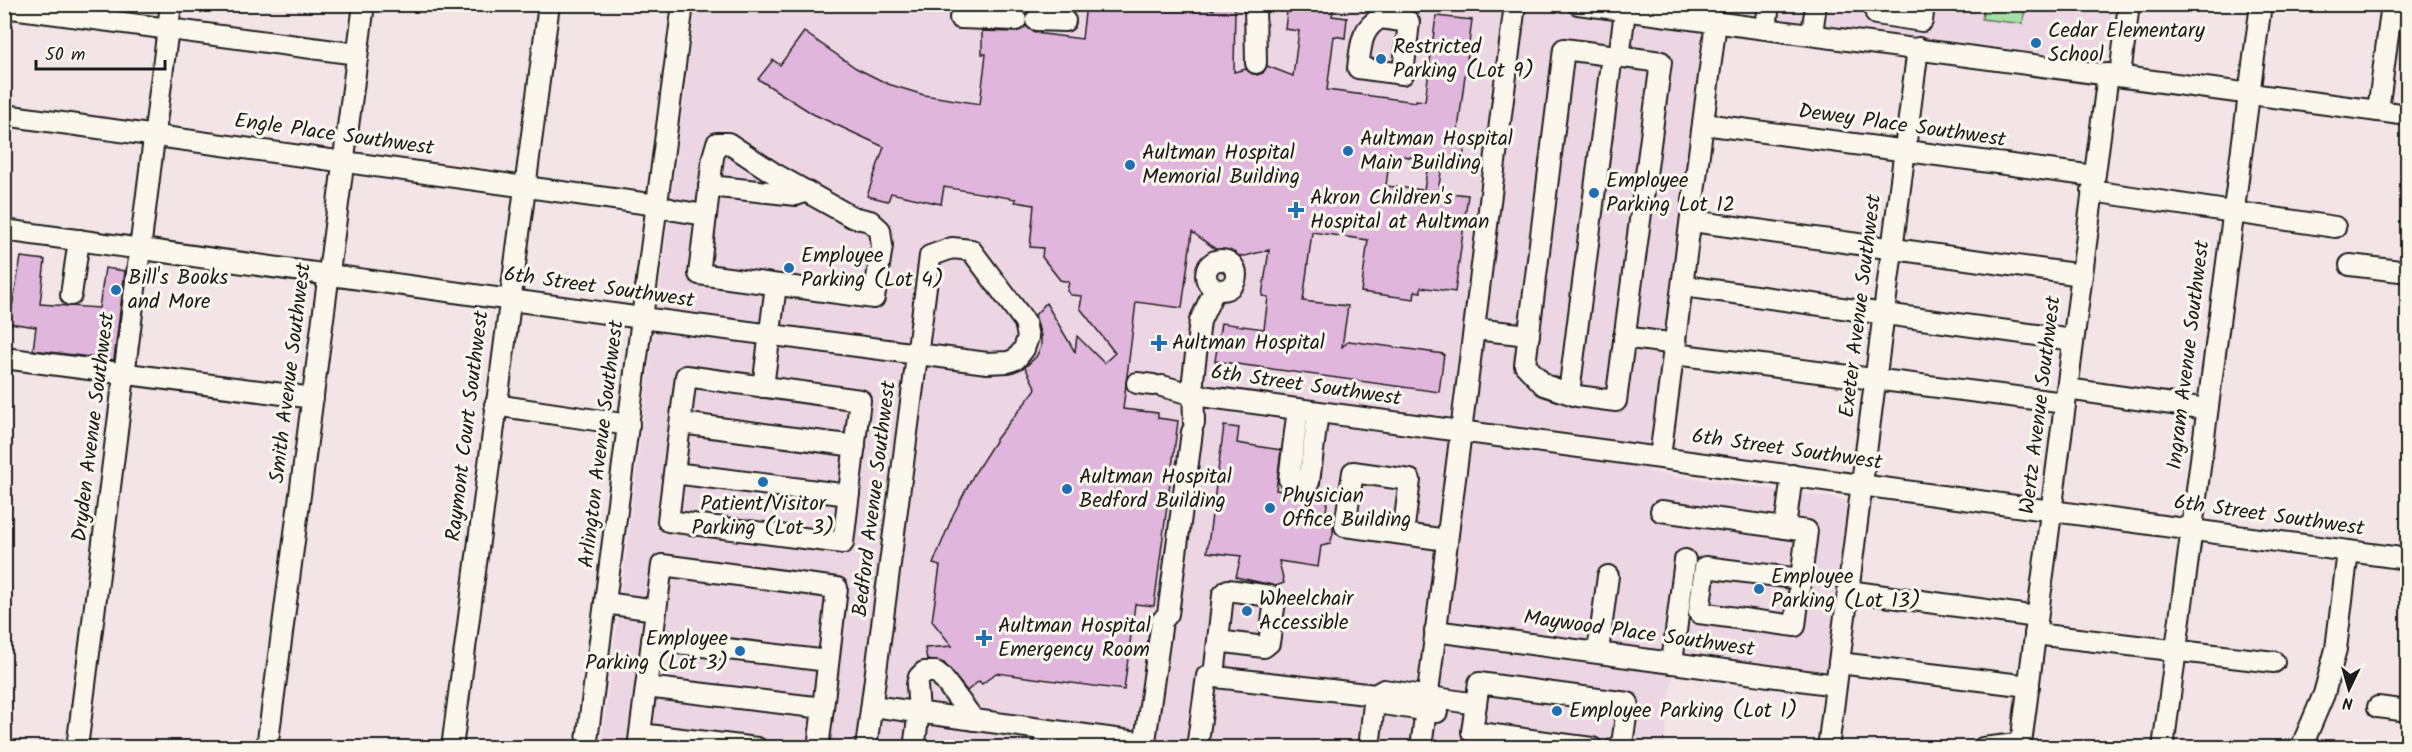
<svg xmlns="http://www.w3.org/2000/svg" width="2412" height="752" viewBox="0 0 2412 752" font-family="Kalam,sans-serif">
  <rect width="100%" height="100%" fill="#f3e4e7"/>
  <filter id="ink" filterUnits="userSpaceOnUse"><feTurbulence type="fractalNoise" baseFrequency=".0167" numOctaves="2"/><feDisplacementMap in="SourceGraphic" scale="12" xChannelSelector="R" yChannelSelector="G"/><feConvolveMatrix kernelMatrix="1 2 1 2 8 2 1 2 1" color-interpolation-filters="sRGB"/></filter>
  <g filter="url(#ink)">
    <!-- built -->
    <g fill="#edd6e4">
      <path d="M696 5H1805L1803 22 1708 10 1649 472 1848 500 1826 672 1676 650 1664 747 601 748Z"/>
      <path d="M1830 5H2112L2105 61 1827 25Z"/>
    </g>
    <!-- green -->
    <path fill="#a4dfa5" stroke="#607e60" stroke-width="1.5" d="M1984 5H2025L2023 24 1982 19Z"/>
    <!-- building -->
    <g fill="#e0b6dc" stroke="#1c1c1c" stroke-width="1.5" fill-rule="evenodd">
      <path d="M1086 4H1173L1214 10V4H1235L1234 72 1246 69 1257 75 1263 73 1267 66 1293 76 1299 31 1285 29 1287 11 1309 13 1310 4H1334L1332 16 1347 18 1345 38 1334 36 1327 90 1416 102V100L1425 101 1436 16 1472 20 1457 138 1466 139 1462 165 1442 166 1438 192 1468 195 1455 292 1421 287V292L1415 291 1414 299 1361 292 1368 240 1312 232 1303 301 1348 306 1342 347 1349 341 1444 354 1439 392 1215 361 1221 323 1264 329 1268 297 1262 296 1269 250 1245 256 1230 255 1217 250 1192 232 1182 308 1136 302 1123 409 1158 413V418L1178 421 1154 606 1135 604 1124 690 996 673 982 684 979 681 967 691 944 663 927 660 925 648 952 646 932 621 940 566 933 564 953 515 974 474 997 438 1036 389 1025 367 1036 357 1041 347V336L1035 315 1046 303 1075 352 1077 336 1104 363 1115 353 1080 308 1082 296 1071 295 1067 291 1069 282 1060 280 1042 257 1043 248 1030 247 1034 205 1015 202 1016 199 944 187 941 204 891 193 888 201 867 196 884 147 813 114 758 79 773 60 780 65 804 32 856 68 888 84 924 95 980 104 986 54H982V31L1016 32 1026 26 1035 33 1082 39ZM1390 154 1421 159V162L1428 164 1424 190 1386 186Z"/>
      <path d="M21 257 45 260 40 304 99 308 105 268 125 271 114 360 33 350 36 327 9 323Z"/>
      <path d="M1224 426 1239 428 1237 443 1281 450 1276 490 1328 497 1325 519 1333 523V534L1330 544 1321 546 1318 567 1279 561 1284 583 1276 586 1236 577 1241 556 1207 552Z"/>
    </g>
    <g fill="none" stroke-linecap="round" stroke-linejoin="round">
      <!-- minor casing -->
      <g stroke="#1c1c1c" stroke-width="24">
        <g id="minor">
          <path d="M1255 4 1256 63"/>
          <path d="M1578 4 2408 115"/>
          <path d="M1877 4 1876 14 1922 21 1924 4"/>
          <path d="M4 7 357 54"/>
          <path d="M960 18 1016 20"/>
          <path d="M1381 18 1409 22 1403 74 1358 68C1361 48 1360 28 1381 18Z"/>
          <path d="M1036 20 1065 21"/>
          <path d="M1766 28 1769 4"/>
          <path d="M1812 34 1816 4"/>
          <path d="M1564 49 1661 62 1616 401 1577 396 1544 385 1525 365Z"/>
          <path d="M1619 57 1626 4"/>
          <path d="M2120 75 2129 4"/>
          <path d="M2378 111 2392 4"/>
          <path d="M4 115 657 205 674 210 705 215"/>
          <path d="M1704 124 2094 176"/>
          <path d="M717 143H728L775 174 852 217 870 221 880 230 882 246 874 298 699 274 713 157Z"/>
          <path d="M709 186 796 195 806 191"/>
          <path d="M2092 191 2335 227"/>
          <path d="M1692 221 2082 275"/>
          <path d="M4 230 642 318 987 363 1008 362 1016 359 1024 349 1028 337 1025 322 971 250 952 248 930 256C908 420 888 584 866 748"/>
          <circle cx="1221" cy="275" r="15"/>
          <path d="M2350 265 2408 272"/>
          <path d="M1684 286 2073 340"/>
          <path d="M71 295 79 240"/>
          <path d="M1474 329 1529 335"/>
          <path d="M1624 337 1676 344"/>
          <path d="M1674 354 2065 403"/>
          <path d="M4 358 313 398"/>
          <path d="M1137 383 1153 385"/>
          <path d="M1162 386 1194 395 2408 559"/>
          <path d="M763 387 776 285"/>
          <path d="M2067 389 2207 409"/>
          <path d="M1569 393 1612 55"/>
          <path d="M495 405 629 425"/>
          <path d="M1298 409 1289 479 1309 482 1318 412"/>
          <path d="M681 423 855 446"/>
          <path d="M1194 423 1193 379 1200 321 1215 289"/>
          <path d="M1660 457 1716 22"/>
          <path d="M674 473 668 521 843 543 860 400 686 376 674 473 849 495"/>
          <path d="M1661 511 1807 531 1795 626 1699 613 1705 567 1801 579"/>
          <path d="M1785 528 1792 475"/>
          <path d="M1403 534 1410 480 1353 472 1345 526 1447 540"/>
          <path d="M1848 591 2037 617"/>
          <path d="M605 603 656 610"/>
          <path d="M1435 631 1836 685"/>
          <path d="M2035 634 2274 662"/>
          <path d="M652 640 828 661"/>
          <path d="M1598 652 1608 576"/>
          <path d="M1672 663 1685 560"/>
          <path d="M1839 663 2029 686"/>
          <path d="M1214 676 1223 595 1228 590 1270 596 1275 601 1269 643 1264 647 1218 641"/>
          <path d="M646 687 823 708 818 748"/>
          <path d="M1375 695 1383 704 1437 712"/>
          <path d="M872 706 1145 743"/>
          <path d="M2378 707 2408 711"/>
          <path d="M640 734 757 748"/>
          <path d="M77 748 171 4"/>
          <path d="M267 748 364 4"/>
          <path d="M452 748 549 4"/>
          <path d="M586 748 683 4"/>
          <path d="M638 748 662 565 837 588 823 708"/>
          <path d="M914 748 919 712 917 685 919 677 924 672H936L941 676 974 720"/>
          <path d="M1044 748 1046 730"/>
          <path d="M1144 748 1162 621 1168 614 1192 432"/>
          <path d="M1197 748 1207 676 1375 695 1384 690 1476 704"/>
          <path d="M1369 748 1375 695"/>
          <path d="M1421 748 1515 4"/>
          <path d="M1592 748 1472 732 1479 683 1628 703 1622 744 1616 748"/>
          <path d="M1828 748 1918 48"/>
          <path d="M1983 748 2017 744 2022 736 2108 74"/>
          <path d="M2163 748 2261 4"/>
          <path d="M2301 748 2324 694 2336 649 2348 551"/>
        </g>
      </g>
      <!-- minor -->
      <use href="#minor" stroke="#fbf7ec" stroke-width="20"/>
    </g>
  </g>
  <!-- markers -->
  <g fill="#1f6fb2" stroke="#fbf7ec" stroke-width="2">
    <circle cx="2036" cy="43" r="6"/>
    <circle cx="1381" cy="59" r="6"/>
    <circle cx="1348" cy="151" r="6"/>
    <circle cx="1130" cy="165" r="6"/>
    <circle cx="1594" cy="193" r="6"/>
    <path d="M1293 201h6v6h6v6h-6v6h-6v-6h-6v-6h6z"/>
    <circle cx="789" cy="268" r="6"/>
    <circle cx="116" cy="290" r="6"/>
    <path d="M1156 334h6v6h6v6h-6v6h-6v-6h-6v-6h6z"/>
    <circle cx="763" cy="482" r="6"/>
    <circle cx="1067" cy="489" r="6"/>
    <circle cx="1270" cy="508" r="6"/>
    <circle cx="1759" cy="589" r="6"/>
    <circle cx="1247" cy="611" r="6"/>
    <path d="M981 629h6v6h6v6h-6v6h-6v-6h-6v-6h6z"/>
    <circle cx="740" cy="651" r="6"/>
    <circle cx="1557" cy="711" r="6"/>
  </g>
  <g text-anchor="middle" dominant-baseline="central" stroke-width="6" stroke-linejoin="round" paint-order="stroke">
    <!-- poi labels -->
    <g font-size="21" fill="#1c1c1c" stroke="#fbf7ec" text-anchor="start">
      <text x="2048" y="31">Cedar Elementary<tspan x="2048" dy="24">School</tspan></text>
      <text x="1393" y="47">Restricted<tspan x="1393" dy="24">Parking (Lot 9)</tspan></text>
      <text x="1360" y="139">Aultman Hospital<tspan x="1360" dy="24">Main Building</tspan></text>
      <text x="1142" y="153">Aultman Hospital<tspan x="1142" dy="24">Memorial Building</tspan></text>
      <text x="1606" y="181">Employee<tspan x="1606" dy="24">Parking Lot 12</tspan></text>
      <text x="1310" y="198">Akron Children's<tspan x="1310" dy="24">Hospital at Aultman</tspan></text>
      <text x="801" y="256">Employee<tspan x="801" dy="24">Parking (Lot 4)</tspan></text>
      <text x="128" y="278">Bill's Books<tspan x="128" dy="24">and More</tspan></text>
      <text x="1172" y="343">Aultman Hospital</text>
      <text x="1079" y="477">Aultman Hospital<tspan x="1079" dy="24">Bedford Building</tspan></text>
      <text x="1282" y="496">Physician<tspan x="1282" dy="24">Office Building</tspan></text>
      <text x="763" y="504" text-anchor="middle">Patient/Visitor<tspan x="763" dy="24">Parking (Lot 3)</tspan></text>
      <text x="1771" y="577">Employee<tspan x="1771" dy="24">Parking (Lot 13)</tspan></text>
      <text x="1259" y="599">Wheelchair<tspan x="1259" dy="24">Accessible</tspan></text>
      <text x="998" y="626">Aultman Hospital<tspan x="998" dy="24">Emergency Room</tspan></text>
      <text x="728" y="639" text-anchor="end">Employee<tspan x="728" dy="24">Parking (Lot 3)</tspan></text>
      <text x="1569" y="711">Employee Parking (Lot 1)</text>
    </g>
    <!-- street labels -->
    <g font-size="21" fill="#1c1c1c" stroke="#fbf7ec">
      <text transform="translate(1902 126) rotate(8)">Dewey Place Southwest</text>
      <text transform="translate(334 135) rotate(8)">Engle Place Southwest</text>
      <text transform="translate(599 288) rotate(8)">6th Street Southwest</text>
      <text transform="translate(1861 306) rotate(-83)">Exeter Avenue Southwest</text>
      <text transform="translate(2189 355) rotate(-83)">Ingram Avenue Southwest</text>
      <text transform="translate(291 373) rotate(-83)">Smith Avenue Southwest</text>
      <text transform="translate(1306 386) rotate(8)">6th Street Southwest</text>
      <text transform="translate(2041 405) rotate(-83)">Wertz Avenue Southwest</text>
      <text transform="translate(468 426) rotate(-83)">Raymont Court Southwest</text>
      <text transform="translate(94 427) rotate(-83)">Dryden Avenue Southwest</text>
      <text transform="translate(602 444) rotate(-83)">Arlington Avenue Southwest</text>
      <text transform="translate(1787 450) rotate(8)">6th Street Southwest</text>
      <text transform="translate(875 499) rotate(-83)">Bedford Avenue Southwest</text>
      <text transform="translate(2269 516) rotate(8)">6th Street Southwest</text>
      <text transform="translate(1639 634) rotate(8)">Maywood Place Southwest</text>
    </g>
  </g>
  <!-- margin -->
  <rect width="2412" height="752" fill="none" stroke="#fbf7ec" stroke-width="24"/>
  <rect x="12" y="12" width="2388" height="728" fill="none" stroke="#1c1c1c" stroke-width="2" filter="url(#ink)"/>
  <!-- north arrow -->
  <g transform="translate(2349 689) rotate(185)" stroke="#fbf7ec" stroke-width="4.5" paint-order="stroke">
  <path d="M0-4.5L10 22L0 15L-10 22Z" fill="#1c1c1c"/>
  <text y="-9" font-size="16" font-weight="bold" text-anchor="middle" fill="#1c1c1c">N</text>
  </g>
  <!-- scale -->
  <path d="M36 60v9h129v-9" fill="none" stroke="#1c1c1c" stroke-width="3"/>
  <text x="45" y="60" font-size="18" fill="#1c1c1c" stroke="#fbf7ec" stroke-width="4.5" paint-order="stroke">50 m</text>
</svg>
